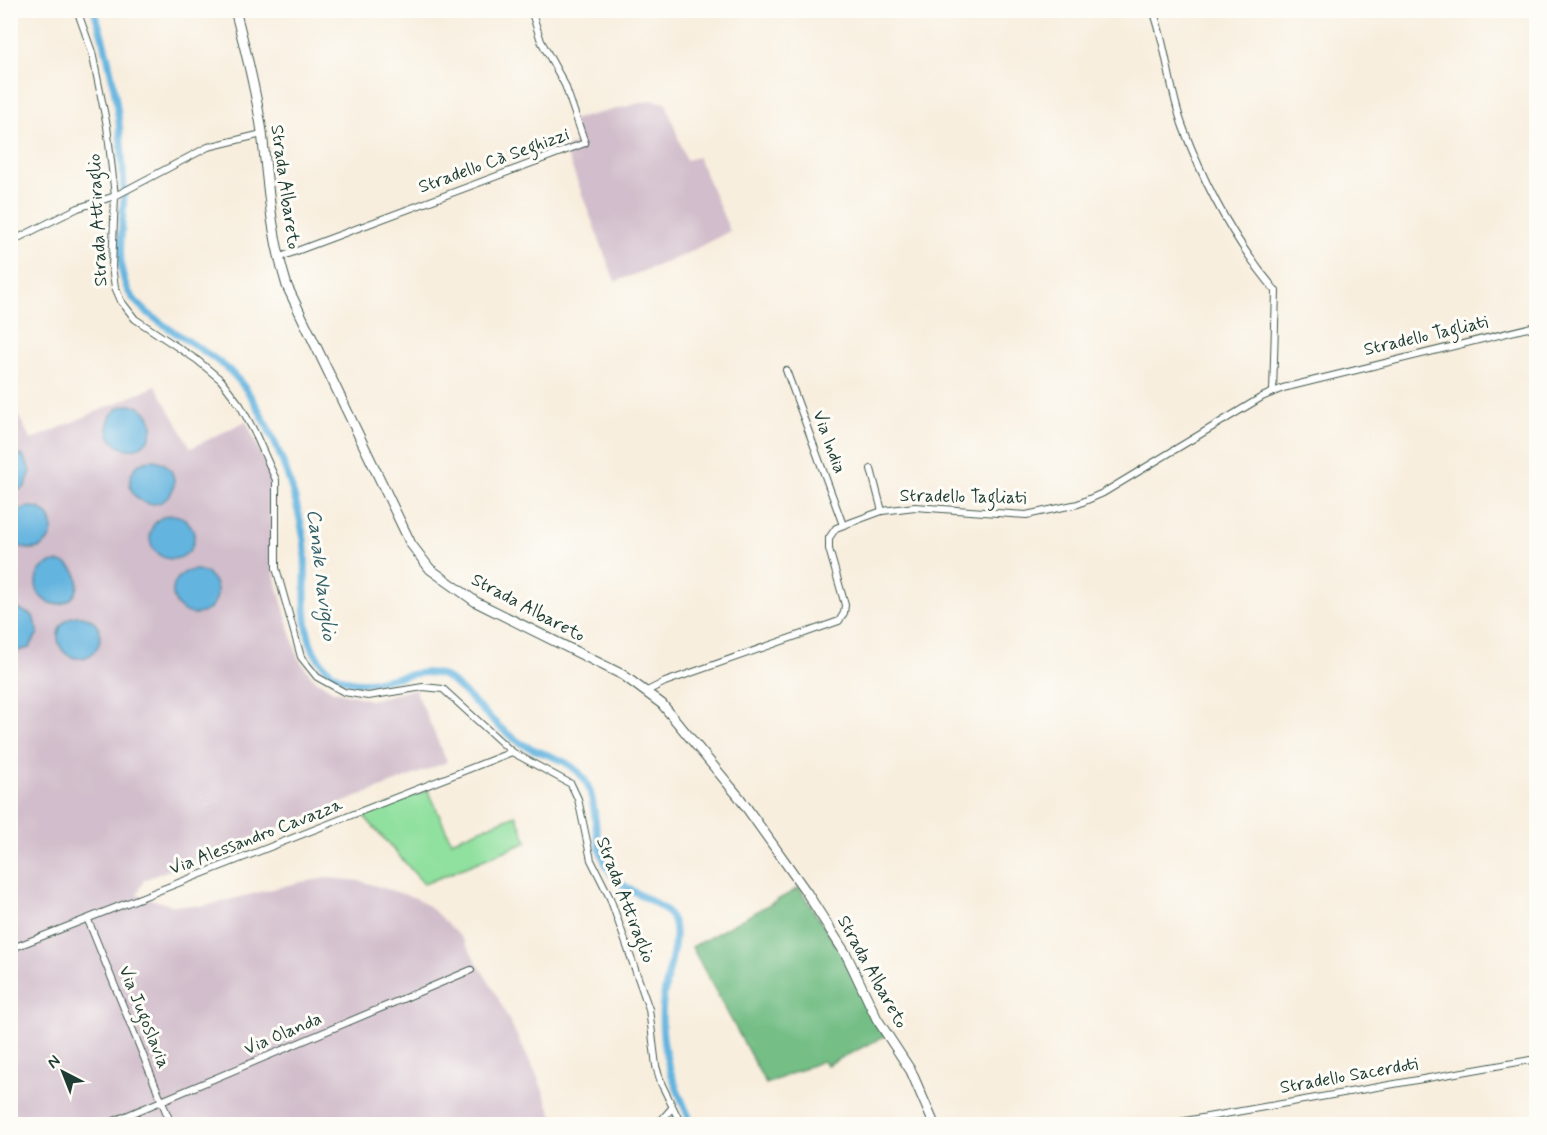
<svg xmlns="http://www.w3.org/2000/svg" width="1547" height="1135" viewBox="0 0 1547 1135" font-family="Mynerve,sans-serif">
  <rect width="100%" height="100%" fill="#fdfcf7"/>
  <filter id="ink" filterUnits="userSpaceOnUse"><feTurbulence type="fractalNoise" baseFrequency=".0167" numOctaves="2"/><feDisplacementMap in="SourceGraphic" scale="12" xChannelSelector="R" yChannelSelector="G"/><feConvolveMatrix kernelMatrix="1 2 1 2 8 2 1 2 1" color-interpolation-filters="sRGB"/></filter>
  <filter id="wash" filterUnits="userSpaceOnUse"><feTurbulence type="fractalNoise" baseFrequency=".008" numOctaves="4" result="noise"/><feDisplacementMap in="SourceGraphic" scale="24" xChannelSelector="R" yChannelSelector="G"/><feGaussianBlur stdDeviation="1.35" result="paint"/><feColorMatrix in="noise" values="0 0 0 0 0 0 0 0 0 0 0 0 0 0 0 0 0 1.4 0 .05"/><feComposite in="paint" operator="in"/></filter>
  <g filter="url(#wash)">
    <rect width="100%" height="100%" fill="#f8eede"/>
    <!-- industrial -->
    <g fill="#d1bdcb">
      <path d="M652 100 666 103 686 160 698 157 730 231 682 256 615 282 565 149 578 142 572 120Z"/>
      <path d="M156 386 191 448 246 421 272 478 275 491 272 556 275 578 298 658 312 677 331 690 370 700 415 689 447 762 144 880 137 895 171 905 204 906 301 882 328 878 360 881 416 898 431 908 462 938 495 992 538 1078 556 1124H11L10 400 31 440Z"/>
    </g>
    <!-- green -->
    <path fill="#90e09f" stroke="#588e6a" stroke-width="1.5" d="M428 790 451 841 516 815 527 842 424 884 363 815Z"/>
    <!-- forest -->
    <path fill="#74be86" stroke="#4a7e5d" stroke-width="1.5" d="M799 888 846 961 885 1036 827 1065 822 1061 766 1084 692 947Z"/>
    <!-- water -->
    <g fill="#64b4df" stroke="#42788a" stroke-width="1.5">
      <circle cx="130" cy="427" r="22"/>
      <path d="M10 452 23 456 31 471 25 487 11 494Z"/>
      <circle cx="152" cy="482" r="22"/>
      <circle cx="31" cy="528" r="21"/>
      <circle cx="172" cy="537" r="22"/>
      <circle cx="57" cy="583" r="21"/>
      <circle cx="195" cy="592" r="22"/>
      <path d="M17 608 33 616 38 633 29 648 13 652 11 609Z"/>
      <circle cx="79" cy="637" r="21"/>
    </g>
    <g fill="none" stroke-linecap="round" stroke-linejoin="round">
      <!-- canal -->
      <path stroke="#64b4df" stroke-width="7" d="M94 10C115 71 122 130 124 193 124 223 115 257 126 286 137 317 204 346 230 371 245 385 257 405 266 424 284 460 297 499 304 539 309 573 297 629 318 658 357 714 416 653 450 680 474 699 494 726 519 742 541 756 572 757 586 782 600 808 590 848 614 877 629 895 669 902 674 924 679 944 665 980 663 1001 658 1050 673 1081 692 1124"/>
    </g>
  </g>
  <g filter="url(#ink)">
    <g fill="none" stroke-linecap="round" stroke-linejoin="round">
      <!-- street casing -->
      <g stroke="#40584e" stroke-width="8">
        <g id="street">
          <path d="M77 10 92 52 107 126 115 196 112 267 115 287 121 301 135 319 197 360 221 380 240 405 255 433 276 480V568L301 657 317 677 344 692 368 696 423 687 443 689 512 752 571 784 578 799 591 860 610 898 649 1009 656 1066 661 1083 681 1124"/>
          <path d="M1153 10C1167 48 1169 89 1183 127 1205 186 1235 243 1276 291L1273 392"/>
          <path d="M10 242 78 208 115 196 208 147 262 134"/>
          <path d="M278 258 585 143 565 85 541 41 531 10"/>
          <path d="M786 370 843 525"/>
          <path d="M871 469 882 511"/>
          <path d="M647 691 665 682 839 621 844 613 845 605 829 549V538L836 528 882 511 915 507 1026 515 1078 504 1103 493 1262 397 1283 388 1536 326"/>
          <path d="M88 920 171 1124"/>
          <path d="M10 949 512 752"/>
          <path d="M107 1124 471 970"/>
          <path d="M658 1124 672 1108"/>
          <path d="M1168 1124 1536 1059"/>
        </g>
      </g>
      <!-- secondary casing -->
      <g stroke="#40584e" stroke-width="11">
        <path id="secondary" d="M235 10C246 51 256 91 262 132 268 185 271 235 287 286L411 544 430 569 476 602 623 675 662 704 739 797 807 893 847 956 877 1019 911 1071 934 1124"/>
      </g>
      <!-- street -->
      <use href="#street" stroke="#fff" stroke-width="6"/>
      <!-- secondary -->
      <use href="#secondary" stroke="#fff" stroke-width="9"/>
    </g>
  </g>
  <g text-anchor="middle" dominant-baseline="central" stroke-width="6" stroke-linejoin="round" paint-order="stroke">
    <!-- street labels -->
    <g font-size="18" fill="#1f3d34" stroke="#fdfcf7">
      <text transform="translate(494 161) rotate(-20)">Stradello Cà Seghizzi</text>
      <text transform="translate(285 187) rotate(82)">Strada Albareto</text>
      <text transform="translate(98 220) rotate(-93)">Strada Attiraglio</text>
      <text transform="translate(1426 336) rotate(-13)">Stradello Tagliati</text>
      <text transform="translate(829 442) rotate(70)">Via India</text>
      <text transform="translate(963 497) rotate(1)">Stradello Tagliati</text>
      <text transform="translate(528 608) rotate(28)">Strada Albareto</text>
      <text transform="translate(256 837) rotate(-21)">Via Alessandro Cavazza</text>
      <text transform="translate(625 900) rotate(69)">Strada Attiraglio</text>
      <text transform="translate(872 972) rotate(61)">Strada Albareto</text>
      <text transform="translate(144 1017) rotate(68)">Via Jugoslavia</text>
      <text transform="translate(283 1034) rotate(-23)">Via Olanda</text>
      <text transform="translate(1349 1076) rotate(-10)">Stradello Sacerdoti</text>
    </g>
    <!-- water labels -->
    <g font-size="20" font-style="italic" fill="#346167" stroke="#fdfcf7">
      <text transform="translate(321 575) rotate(83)">Canale Naviglio</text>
    </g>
  </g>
  <!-- margin -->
  <rect width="1547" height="1135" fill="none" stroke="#fdfcf7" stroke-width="36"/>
  <!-- north arrow -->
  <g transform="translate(63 1072) rotate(318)" stroke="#fdfcf7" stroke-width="4.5" paint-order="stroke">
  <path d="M0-4.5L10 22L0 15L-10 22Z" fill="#1f3d34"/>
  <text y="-9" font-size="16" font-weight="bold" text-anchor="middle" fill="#1f3d34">N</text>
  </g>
</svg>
